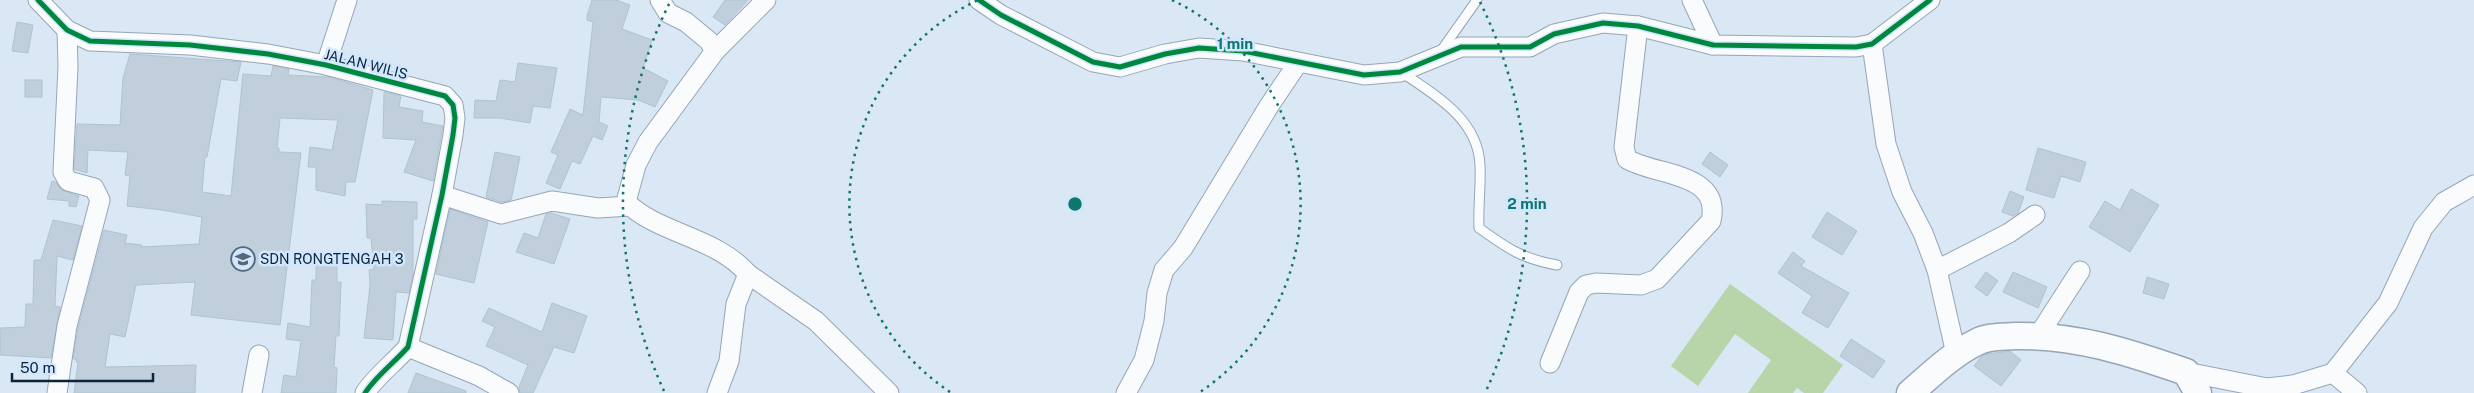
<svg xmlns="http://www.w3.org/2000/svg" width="2474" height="393" viewBox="0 0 2474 393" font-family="'Public Sans',sans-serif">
  <rect width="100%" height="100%" fill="#dae7f4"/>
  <!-- green -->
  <path fill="#b8d5a9" d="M1730 284 1843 365 1823 393H1804L1797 388 1793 393H1748L1771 360 1735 334 1698 386 1671 366Z"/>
  <!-- building -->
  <g fill="#c0cfdb" stroke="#aec4d2">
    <path d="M592 0H616L630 5 622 29 652 40 643 68 668 81 655 107 638 100 601 97 599 122 608 126 602 140 593 136 580 164 572 161 560 189 546 183 558 155 551 152 570 109 583 115 593 22 587 20V16Z"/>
    <path d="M725 0H748L725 25 713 17Z"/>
    <path d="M17 22 33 25 28 53 12 51Z"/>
    <path d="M130 54 241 62 237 81 221 79 207 157H205L202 192 231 196 243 74 271 76 273 66 289 69 288 75 329 77 373 90 355 182H346L345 196 316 190V167H308L310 147 332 150 338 120 280 118 277 148H279V152L301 153 280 325 191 315 195 282 136 285 125 337 110 334 105 367 196 365 195 393H74L78 363 76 362 77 359H73L78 328 104 230 127 235 125 243 142 245 141 247 199 244 202 217 162 210 127 206 130 176 125 175 128 152 88 150 87 173 74 169 77 124 120 125 123 78Z"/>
    <path d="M518 63 557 68 550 108 533 106 530 123 499 118H474L475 100 496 101 500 80 515 82Z"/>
    <rect x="25" y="80" width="17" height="17"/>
    <path d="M384 92 401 96 399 107 423 111 422 122 443 126 433 181 404 172 416 140 383 138Z"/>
    <path d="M2038 148 2086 162 2080 182 2061 176 2054 198 2026 190Z"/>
    <path d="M495 152 520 157 511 200 501 202 486 197Z"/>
    <path d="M1710 152 1728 165 1720 177 1702 164Z"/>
    <path d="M52 181 56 182 61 190 79 196 76 207 69 206V201L47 199Z"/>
    <path d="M2131 189 2159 205 2130 252 2089 227 2105 201 2120 210Z"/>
    <path d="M2010 191 2024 197 2018 213 2013 216 2002 212Z"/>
    <path d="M382 201 417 202V219H413V275L409 293 396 292 393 340 364 338 370 285 369 270 374 269 371 238H367L366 204 382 205Z"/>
    <path d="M450 209 488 222 474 283 436 274Z"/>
    <path d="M1827 212 1857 231 1842 255 1812 237Z"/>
    <path d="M551 213 570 219 554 264 516 252 524 233 538 238 546 214Z"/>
    <path d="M53 220 82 226 73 260 57 256 55 306 60 307 51 358 0 355V328L25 327 26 304H33L34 260H41Z"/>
    <path d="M1793 252 1805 261 1801 266 1849 293 1828 328 1802 313 1812 296 1778 273Z"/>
    <path d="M316 256H337V282H341L339 336H336L334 367 337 368 336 393H281L284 375 296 377 301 341 286 339 288 323 310 327 312 280H316Z"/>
    <path d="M1986 272 1998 281 1987 296 1975 287Z"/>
    <path d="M2013 272 2047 287 2038 308 2003 292Z"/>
    <path d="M2147 277 2169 284 2164 299 2143 293Z"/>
    <path d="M552 303 587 316 574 353 554 347 533 393H520L519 387 528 365 486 346 495 327 482 321 489 308 542 332Z"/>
    <path d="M1851 339 1885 361 1873 378 1840 356Z"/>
    <path d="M2010 351 2021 360 2001 386 1974 366 1981 357 1987 354Z"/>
    <path d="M416 373 466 391V393H408Z"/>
  </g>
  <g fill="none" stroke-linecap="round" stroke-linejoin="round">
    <!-- lane casing -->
    <g stroke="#96a6b6" stroke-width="11">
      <g id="lane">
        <path d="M1441 51 1477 0"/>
        <path d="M1401 72C1435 95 1478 119 1480 165 1481 186 1478 207 1479 228 1507 248 1522 259 1557 265"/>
      </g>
    </g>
    <!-- street casing -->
    <g stroke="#96a6b6" stroke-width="21">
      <g id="street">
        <path d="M38 0 67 30 90 41 190 45 268 54 326 65 445 96 453 105 455 118 453 135 442 195 408 347C394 363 376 376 365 393"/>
        <path d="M660 0 668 13 686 22 709 41 715 51 648 142 636 165 626 202C658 234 715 236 748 274L736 304 729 361 717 393"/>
        <path d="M979 0 1001 15 1093 62 1120 67 1165 54 1199 48 1243 51 1364 75 1400 72 1461 47H1530L1554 34 1603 23 1638 26 1713 45 1856 47 1872 44 1930 0"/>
        <path d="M1692 0 1713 45"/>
        <path d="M1872 44 1886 144 1902 192 1923 233 1937 270 1956 354"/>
        <path d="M715 51 766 0"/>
        <path d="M326 65 347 0"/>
        <path d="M442 195 501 214 552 201 598 208 630 206"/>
        <path d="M1937 270 2009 233 2035 215"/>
        <path d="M748 274 816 321 889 393"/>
        <path d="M2038 336 2080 271"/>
        <path d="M408 347 479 376 509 393"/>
        <path d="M1550 363 1579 292 1586 285 1596 283 1641 285 1657 279 1711 221C1722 171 1654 176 1627 159L1624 147 1638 26"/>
        <path d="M2186 372 2267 388 2293 385 2333 373 2388 303 2423 228 2444 202 2474 185"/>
        <path d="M2333 373 2357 393"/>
        <path d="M57 393 67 326 100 200 94 188 68 181 63 172 68 67 67 30"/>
        <path d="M252 393 259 355"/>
        <path d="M1126 393 1144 360 1154 321 1157 293 1164 270 1183 248 1269 106 1298 63"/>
      </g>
    </g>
    <!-- secondary casing -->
    <g stroke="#96a6b6" stroke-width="29">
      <path id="secondary" d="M1910 393C1931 375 1952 354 1977 342 1988 336 2003 337 2015 336 2077 335 2128 352 2186 372L2198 393"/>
    </g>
    <!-- lane -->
    <use href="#lane" stroke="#f9fbfd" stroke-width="9"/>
    <!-- street -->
    <use href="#street" stroke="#f9fbfd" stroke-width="19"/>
    <!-- secondary -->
    <use href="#secondary" stroke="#f9fbfd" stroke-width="26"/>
    <!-- cycleway casing -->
    <g stroke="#d0e7fe" stroke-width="8">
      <g id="cycleway">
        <path d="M38 0 67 30 90 41 190 45 268 54 326 65 445 96 453 105 455 118 453 135 442 195 408 347C394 363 376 376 365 393"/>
        <path d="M979 0 1001 15 1093 62 1120 67 1165 54 1199 48 1243 51 1364 75 1400 72 1461 47H1530L1554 34 1603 23 1638 26 1713 45 1856 47 1872 44 1930 0"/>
      </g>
    </g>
    <!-- cycleway -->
    <use href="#cycleway" stroke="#00873e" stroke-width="5"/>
  </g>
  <!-- distance rings -->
  <g fill="none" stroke="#0f766e" stroke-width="2.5" stroke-dasharray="2.5 5">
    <path d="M950 392A226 226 0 0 1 978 0M1172 0A226 226 0 0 1 1200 392"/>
    <path d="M664 391A452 452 0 0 1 670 2M1480 2A452 452 0 0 1 1486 391"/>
  </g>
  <!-- icons -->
  <defs>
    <g id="school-ring" transform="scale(1.25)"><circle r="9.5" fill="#d0e7fe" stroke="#54687a" stroke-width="1.5"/><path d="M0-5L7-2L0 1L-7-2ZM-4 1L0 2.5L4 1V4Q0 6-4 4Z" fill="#54687a"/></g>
  </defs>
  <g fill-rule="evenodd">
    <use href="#school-ring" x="243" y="259"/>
  </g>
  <g text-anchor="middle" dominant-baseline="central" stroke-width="5" stroke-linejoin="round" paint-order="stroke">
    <!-- street labels -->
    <g font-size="14" fill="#0c2338" stroke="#d0e7fe">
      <text transform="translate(366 64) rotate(14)">JALAN WILIS</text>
    </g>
    <!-- poi labels -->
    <g font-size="14" fill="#0c2338" stroke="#d0e7fe" text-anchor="start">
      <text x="260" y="259">SDN RONGTENGAH 3</text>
    </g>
  </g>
  <circle cx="1075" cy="204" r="8" fill="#0f766e" stroke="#d0e7fe" stroke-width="2.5"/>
  <g font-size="15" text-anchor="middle" font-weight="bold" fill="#0f766e" stroke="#d0e7fe" stroke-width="5" stroke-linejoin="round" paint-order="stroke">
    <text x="1235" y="49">1 min</text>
    <text x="1527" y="209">2 min</text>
  </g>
  <!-- scale -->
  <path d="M12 373v8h141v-8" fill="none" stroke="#0c2338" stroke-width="2.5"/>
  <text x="20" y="373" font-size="15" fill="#0c2338" stroke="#d0e7fe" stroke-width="4" paint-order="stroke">50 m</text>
</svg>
